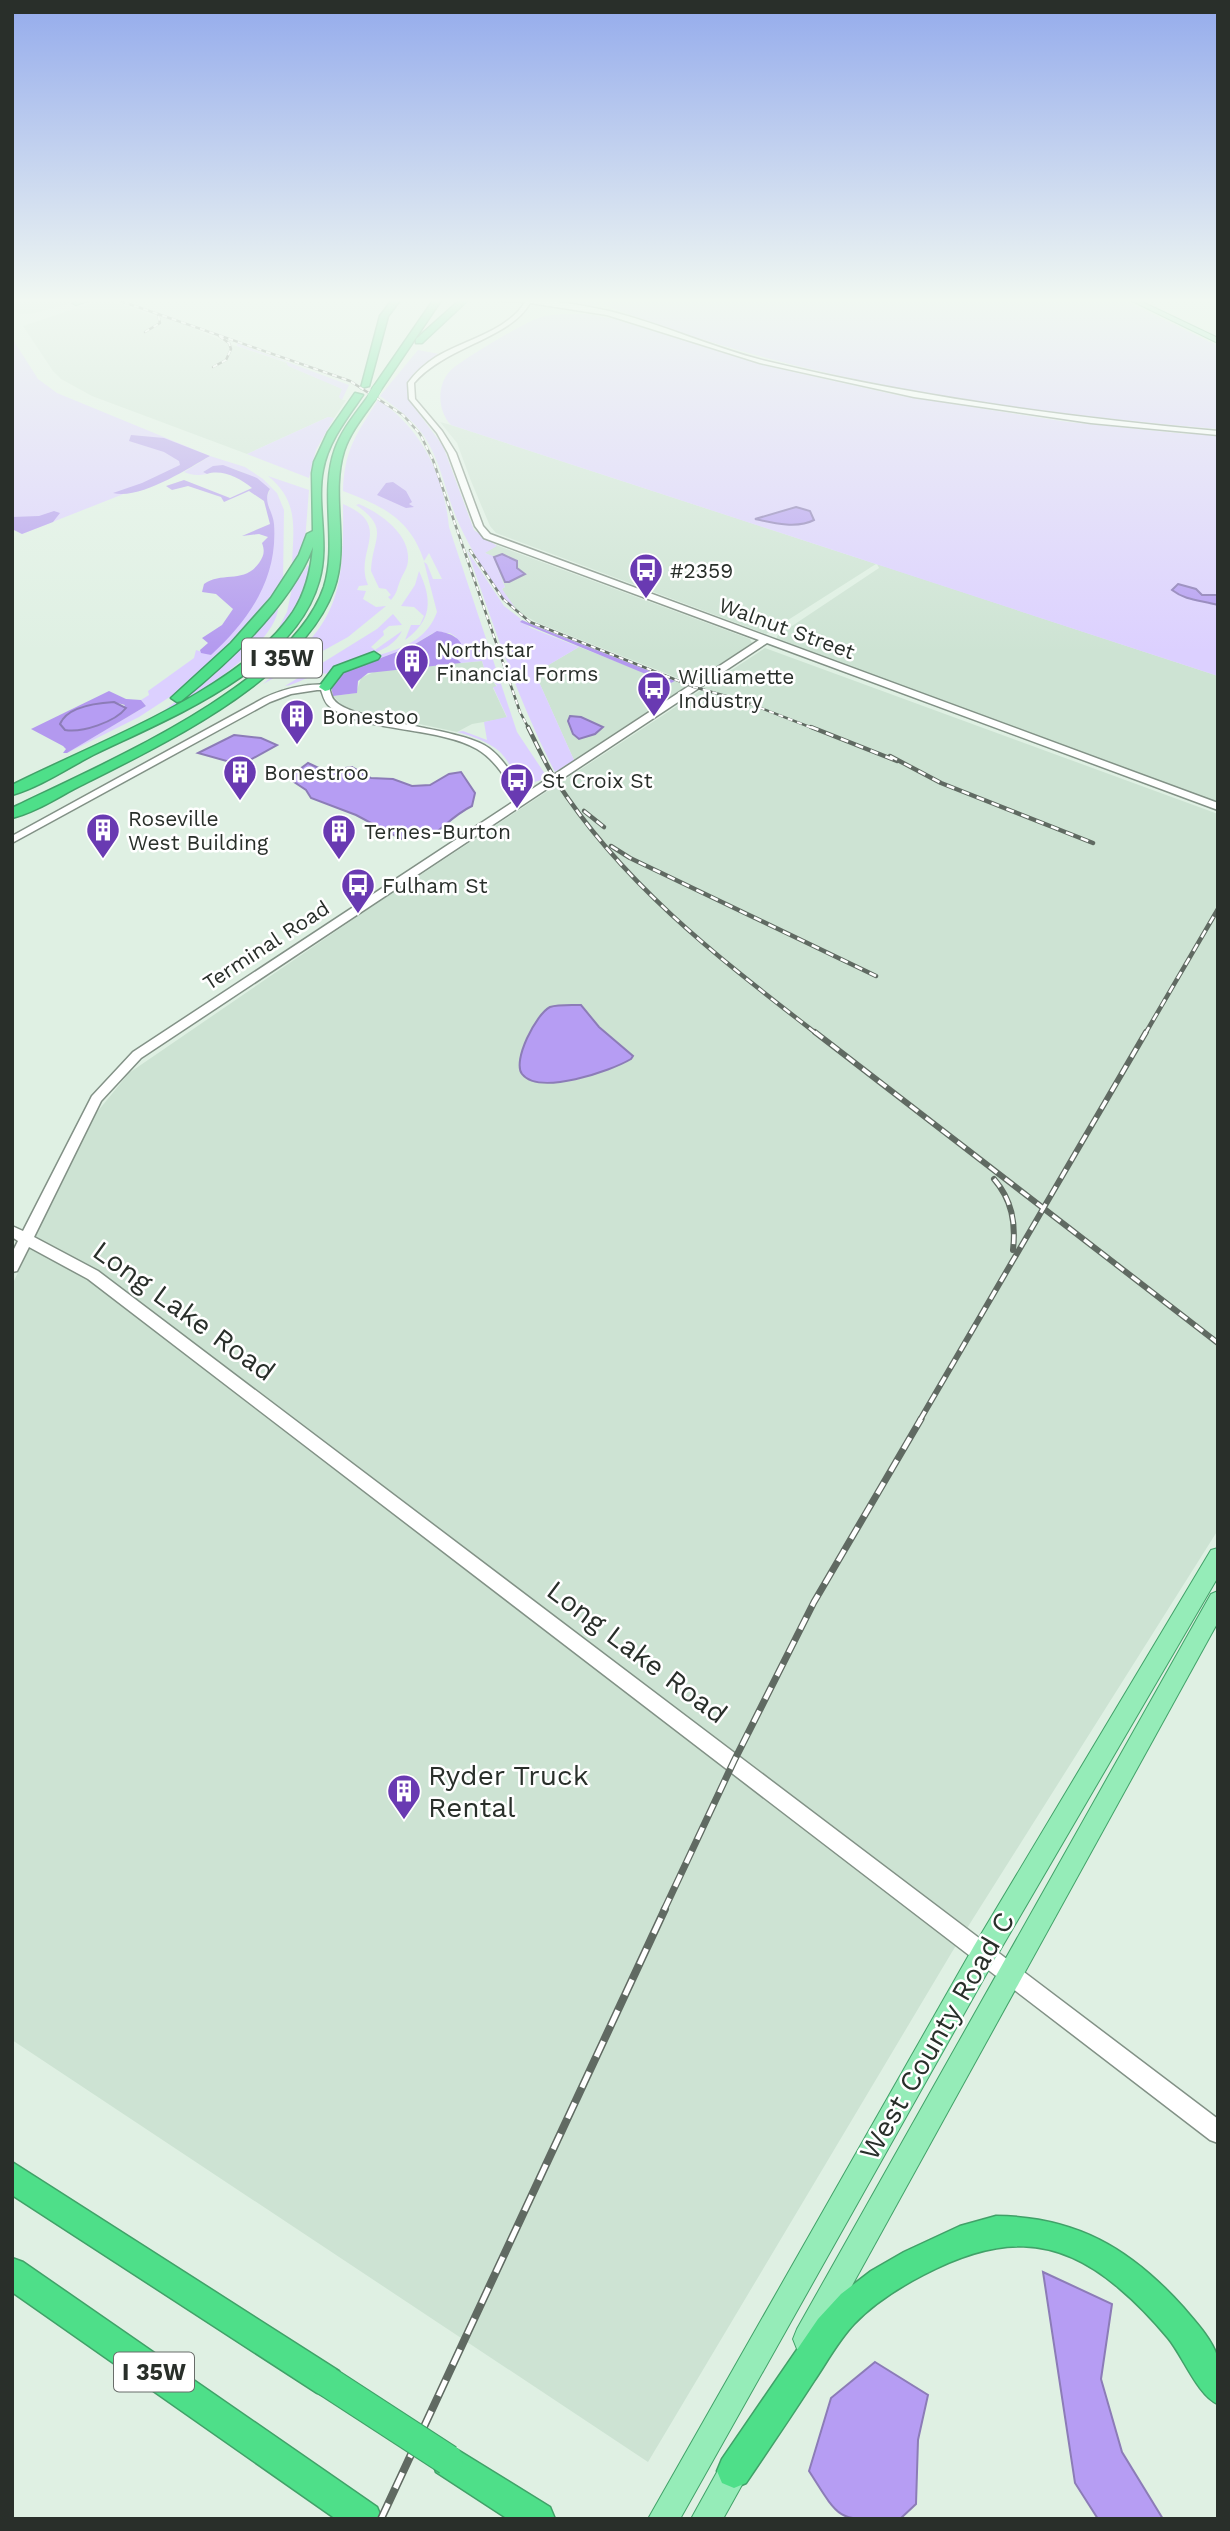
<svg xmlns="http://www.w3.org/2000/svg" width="1230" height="2531" viewBox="0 0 1230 2531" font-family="'Work Sans',sans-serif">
  <rect width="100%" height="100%" fill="#dff0e3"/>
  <!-- built -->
  <g fill="#cde3d3">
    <path d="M12 299H86L35 313 21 314 12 311Z"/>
    <path d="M104 299 158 317 153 312 163 315 227 343 287 363 293 368 343 389 342 400H346L334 418 328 417 247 454 92 396 61 379 53 371 23 326Z"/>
    <path d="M440 422 451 425 876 564 766 634 496 533 490 526 471 481 457 443Z"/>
    <path d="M496 545 750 639 752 643 693 682 678 678 538 623 513 609 502 589 505 587 493 558 484 552Z"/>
    <path d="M877 564 1218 676V802L777 641V636L879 568Z"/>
    <path d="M579 647 671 683 675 681 687 686 574 760 535 673Z"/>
    <path d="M765 648 1218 814V1530L952 1952 648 2462 12 2040V1285L93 1117 129 1073 364 912Z"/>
    <path d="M482 661 485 671 497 687 493 688 507 718 472 724 457 732 354 710 342 705 333 696 356 693 361 678 376 671Z"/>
  </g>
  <!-- green -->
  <g fill="#dcd0ff">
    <path d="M550 299H605L599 303 608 299H932L926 303 935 299H1122L1218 346V429C1008 411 797 382 600 303L585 308 557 303 561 301Z"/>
    <path d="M586 314 615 319 762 365 901 396 1068 422 1187 434H1218V676L451 425C438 412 436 386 450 371 461 360 522 324 538 318 553 313 570 314 586 314Z"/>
    <path d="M12 338 38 379 57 393 210 456 157 476 121 495 22 534 12 529Z"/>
    <path d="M237 343 349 385 342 400 339 397 342 389 288 366 286 362 237 346Z"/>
    <path d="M418 350 439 354 414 373 407 388 408 399 443 446 474 530 497 546 485 553 493 556 505 587 502 589 516 609C499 603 468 543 460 526 446 497 442 463 424 436 413 420 396 407 380 396Z"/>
    <path d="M378 400C422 428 444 476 449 527L517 732 547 777C517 794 515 766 499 751 487 741 472 736 457 732L463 731 487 740 484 722 507 717 493 687 497 686 485 671 482 661 461 663 455 658 459 656 456 637 450 633H433L410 647 350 669 334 680C362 646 418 662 437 612L424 562 427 564 433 579H442L429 553 424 561C410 518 382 506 343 491 344 450 357 433 378 400Z"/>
    <path d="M328 417 334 418 316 450 309 478 247 454Z"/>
    <path d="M210 456 245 467 263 479 277 493 284 510 283 583 238 637 185 687 139 717 67 753 146 706 141 700 149 695 148 691 194 658 196 650 211 655 271 560 270 509 266 500 270 489C255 476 221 458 203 472L207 474C196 476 192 475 184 472Z"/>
    <path d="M268 476 309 490 305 541 292 567C293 529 300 502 268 476Z"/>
    <path d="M343 504C395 526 353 551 368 585L359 586 357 590 366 591 363 599 376 607 386 606 348 637 263 684C338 623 344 597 343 504Z"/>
    <path d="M359 504C380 513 410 534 408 560 408 568 403 573 400 581 397 589 397 593 391 600L388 597 391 595 386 589 379 588 371 571C372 538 391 529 356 505Z"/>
    <path d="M467 550 504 606 521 619 520 620 531 628 579 647 535 673 574 760 555 772C518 701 494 626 467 550Z"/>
    <path d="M308 565 310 566C307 588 296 618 278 629L287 612 292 588Z"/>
    <path d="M419 571C432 599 433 620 405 640L411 625H420L424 616 414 607 401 606 415 585Z"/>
    <path d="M278 604C283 639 192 702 162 712L223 666Z"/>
    <path d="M393 614 402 625 389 626 383 631 384 635 371 647 375 650 402 631C389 657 350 656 327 674 315 671 298 685 285 686L377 629Z"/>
  </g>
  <!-- forest -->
  <g fill="#b399ef" fill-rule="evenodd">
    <path d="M131 435 164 438 210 456C187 469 140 500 113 493L142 483 180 465 179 461 164 452 129 441Z"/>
    <path d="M223 465 257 478 270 489C262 501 273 511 274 524 278 579 249 620 211 655L201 653 200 650 208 643 202 638 222 625 233 609 216 594 202 592 204 584C222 571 244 584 259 563 264 556 265 551 262 543L268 537 259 534 242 536 270 524 264 501 249 491 224 502 221 497 188 486 172 490 166 486 184 480 230 498 252 488C240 478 222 469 207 474L203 472 213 466Z"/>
    <path d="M393 482 406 491 412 502 409 504 414 507 406 508 377 495 386 483Z"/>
    <path d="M54 511 60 513 53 522 22 534 12 529V517L39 516Z"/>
    <path d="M522 620 538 627 675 681 671 683 665 682 520 622Z"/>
    <path d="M437 631C449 633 463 637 463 652L456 658 461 663 368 673 358 681 357 693 333 696 331 686 334 680 346 671 410 647Z"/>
    <path d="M109 691 126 699 141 700 146 706 67 753H63L66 749 63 746 31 729ZM114 702 125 705 114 717 82 730 61 720C73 708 98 703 114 702Z"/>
  </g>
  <!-- water -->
  <g fill="#b69df3" stroke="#8c7cb7" stroke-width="2">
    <path d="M796 507 810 511 814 520C797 529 773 523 755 519Z"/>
    <path d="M502 554 517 561V568L525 574 509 582H505L494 557Z"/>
    <path d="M1178 584 1196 589 1202 595H1218V605C1202 600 1186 601 1172 590Z"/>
    <path d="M114 702 126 708C115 722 82 733 65 730L60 724C67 707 97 703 114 702Z"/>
    <path d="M570 716 581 717 603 727 595 734 579 739 573 734 568 721Z"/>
    <path d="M234 735 261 738 277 745 241 765 198 753Z"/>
    <path d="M308 763 325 771 352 767 371 778 393 779 412 786 430 785 449 774 461 772 475 793 472 806C455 814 444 827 429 838L409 836 401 839 356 815 311 798 306 790 288 778Z"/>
    <path d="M572 1005H581L599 1027 633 1056 631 1059C611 1071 539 1096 522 1074 512 1061 536 1014 550 1007 556 1005 565 1005 572 1005Z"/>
    <path d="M1043 2272 1112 2304 1101 2379 1122 2452 1163 2519H1098L1075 2483Z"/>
    <path d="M875 2362 928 2395 918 2440 916 2504 900 2519C837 2519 843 2525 809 2471L831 2398Z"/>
  </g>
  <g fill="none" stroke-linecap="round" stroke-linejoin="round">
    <!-- minor casing -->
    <g stroke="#829186" stroke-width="3">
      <path id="minor" d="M472 299C517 296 565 301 609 311 662 324 713 348 766 361 915 397 1066 417 1218 431V435L1091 423 914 397 760 363 607 315 530 303C510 339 446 346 414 383L415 399 442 431 456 453 483 526 490 534 1218 803V810L767 643 141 1058 101 1101 34 1237 98 1271 1218 2119V2143L1210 2140 88 1279 29 1247 17 1271 12 1272V1253L18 1241 12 1237V1226L23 1231 92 1096 133 1052 519 798C507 781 496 760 477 749 438 726 356 732 328 705 324 701 323 695 321 690H317L291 694 270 702 12 843V836L264 698C283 689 307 683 328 685 330 689 331 697 334 700 350 721 452 727 484 745 502 755 513 777 526 793L759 640 484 538 475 526 448 453 437 433 409 399 408 383C416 372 425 364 436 357 464 340 508 331 525 302Z"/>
    </g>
    <!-- major casing -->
    <g stroke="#41a168" stroke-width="2">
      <g id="major">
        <path d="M83 299H94L76 305 72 303Z"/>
        <path d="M1128 299H1136L1218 338V343Z"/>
        <path d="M1218 1548V1577L992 1964 680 2519H648L974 1946 1211 1550Z"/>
        <path d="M1218 1591V1622L817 2349 807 2353 797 2349 793 2339 797 2329 1211 1594Z"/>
        <path d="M738 2450 749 2454 753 2465 723 2519H691L727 2454Z"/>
      </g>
    </g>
    <!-- highway casing -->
    <g stroke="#41a168" stroke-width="3">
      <g id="highway">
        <path d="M393 299H401L388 316 369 386 361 388 380 316Z"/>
        <path d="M434 299H442L380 391H374L372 389Z"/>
        <path d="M461 299H469L422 343H416V339Z"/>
        <path d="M355 393 363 395C347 418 328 442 323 470 316 506 330 544 319 581 294 670 169 718 93 755 68 768 40 787 12 795V785C95 743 241 690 293 612 306 592 311 570 313 547 291 605 229 662 181 701L177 702 171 698 231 643 271 598 299 555 307 534 313 531 312 473 314 462 328 432Z"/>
        <path d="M369 395 377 397C365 414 350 432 344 451 330 496 350 545 334 589 302 678 165 743 84 784 61 795 37 812 12 818V808C100 765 291 685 324 587 338 542 319 494 335 449 342 429 357 412 369 395Z"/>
        <path d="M374 652 380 656 378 659 343 672 329 690 325 691 319 687 334 667Z"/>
        <path d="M12 2162 339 2371 344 2382 339 2393 328 2398 317 2393 12 2195Z"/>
        <path d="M996 2216C1076 2217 1130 2248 1183 2307 1194 2320 1212 2339 1217 2356 1222 2369 1218 2390 1218 2404 1198 2396 1183 2356 1168 2338 1153 2320 1137 2303 1119 2288 1054 2232 995 2237 923 2275 898 2288 873 2304 854 2324 838 2341 827 2362 814 2381 792 2415 769 2449 746 2483L734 2488 722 2483 717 2471 722 2459 818 2319 841 2294 871 2271 904 2252 960 2226Z"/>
        <path d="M12 2258 23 2262 377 2507 382 2519H336L12 2292Z"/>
        <path d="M448 2444 550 2507 555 2519H508L436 2472 432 2460 436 2448Z"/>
      </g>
    </g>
    <!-- minor -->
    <use href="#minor" fill="#fff" fill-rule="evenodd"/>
    <!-- major -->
    <use href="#major" fill="#95ecb8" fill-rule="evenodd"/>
    <!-- highway -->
    <use href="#highway" fill="#4edf89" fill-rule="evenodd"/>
    <!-- rail-far4 casing -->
    <g stroke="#606a62" stroke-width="2.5">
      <g id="rail-far4">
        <path d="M115 299 350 381 403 415 420 434 433 460 520 712 529 729"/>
        <path d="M145 332 160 323 158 314"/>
        <path d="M213 367 226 360 231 349 229 343 219 336"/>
        <path d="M470 550 503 599 530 622 694 687 740 700 815 729"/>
      </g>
    </g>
    <!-- rail-far3 casing -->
    <g stroke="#606a62" stroke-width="4.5">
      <g id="rail-far3">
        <path d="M528 727C537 745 545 763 555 779 623 885 719 958 817 1034"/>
        <path d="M811 727 897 761"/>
        <path d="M890 756 941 783 1093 843"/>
        <path d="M584 811 604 827"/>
        <path d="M611 846 630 858 876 976"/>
        <path d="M1145 1034 1218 909"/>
      </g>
    </g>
    <!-- rail-far2 casing -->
    <g stroke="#606a62" stroke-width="6">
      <g id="rail-far2">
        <path d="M815 1032 1218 1343"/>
        <path d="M994 1179C1012 1200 1016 1223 1013 1250"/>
        <path d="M920 1420 1146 1032"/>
      </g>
    </g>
    <!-- rail-far1 casing -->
    <g stroke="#606a62" stroke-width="7">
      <path id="rail-far1" d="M664 1910 734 1761 814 1602 921 1419"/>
    </g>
    <!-- rail casing -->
    <g stroke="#606a62" stroke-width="8">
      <path id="rail" d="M381 2519 665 1909"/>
    </g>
    <!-- rail-far4 -->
    <use href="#rail-far4" stroke="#fff" stroke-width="2" stroke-dasharray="5" stroke-linecap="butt"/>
    <!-- rail-far3 -->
    <use href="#rail-far3" stroke="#fff" stroke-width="2.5" stroke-dasharray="8" stroke-linecap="butt"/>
    <!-- rail-far2 -->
    <use href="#rail-far2" stroke="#fff" stroke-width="3.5" stroke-dasharray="10" stroke-linecap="butt"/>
    <!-- rail-far1 -->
    <use href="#rail-far1" stroke="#fff" stroke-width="4.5" stroke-dasharray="13" stroke-linecap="butt"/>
    <!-- rail -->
    <use href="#rail" stroke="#fff" stroke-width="5" stroke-dasharray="17" stroke-linecap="butt"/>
    <!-- highway-bridge-far1 casing -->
    <g stroke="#41a168" stroke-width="10" stroke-linecap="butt">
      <path id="highway-bridge-far1" d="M372 397 377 389"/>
    </g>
    <!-- highway-bridge casing -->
    <g stroke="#41a168" stroke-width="32" stroke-linecap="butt">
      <path id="highway-bridge" d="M328 2382 448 2460"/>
    </g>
    <!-- highway-bridge-far1 -->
    <use href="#highway-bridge-far1" stroke="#4edf89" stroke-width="9"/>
    <!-- highway-bridge -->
    <use href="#highway-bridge" stroke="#4edf89" stroke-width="30"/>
  </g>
  <!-- sky -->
  <linearGradient id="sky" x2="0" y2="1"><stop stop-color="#94abec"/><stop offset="0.46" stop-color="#f1f8f2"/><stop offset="1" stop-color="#f1f8f2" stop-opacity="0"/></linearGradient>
  <rect width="1230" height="653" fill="url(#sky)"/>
  <!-- icons -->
  <defs>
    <g id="bus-pin" transform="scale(1.75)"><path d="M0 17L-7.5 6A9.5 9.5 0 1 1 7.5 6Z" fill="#693ab2" stroke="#fff"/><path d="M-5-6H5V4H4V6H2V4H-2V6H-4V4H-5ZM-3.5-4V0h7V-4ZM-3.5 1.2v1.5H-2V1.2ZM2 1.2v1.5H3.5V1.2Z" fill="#fff"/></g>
    <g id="building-pin" transform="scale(1.75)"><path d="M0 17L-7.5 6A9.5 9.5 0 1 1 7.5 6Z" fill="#693ab2" stroke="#fff"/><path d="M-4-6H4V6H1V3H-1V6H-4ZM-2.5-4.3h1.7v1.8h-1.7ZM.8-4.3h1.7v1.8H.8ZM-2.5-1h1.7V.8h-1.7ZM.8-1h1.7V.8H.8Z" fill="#fff"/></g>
  </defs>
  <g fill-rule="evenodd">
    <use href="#bus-pin" x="646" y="570"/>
    <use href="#building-pin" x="412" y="661"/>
    <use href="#bus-pin" x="654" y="688"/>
    <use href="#building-pin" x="297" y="716"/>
    <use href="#building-pin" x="240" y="772"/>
    <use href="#bus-pin" x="517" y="780"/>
    <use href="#building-pin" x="103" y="830"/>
    <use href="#building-pin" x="339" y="831"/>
    <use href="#bus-pin" x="358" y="885"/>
    <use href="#building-pin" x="404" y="1791"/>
  </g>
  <g text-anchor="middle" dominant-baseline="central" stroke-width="5" stroke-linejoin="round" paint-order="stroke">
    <!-- far-poi labels -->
    <g font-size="21" fill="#292f2a" stroke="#fff" text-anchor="start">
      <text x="670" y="570">#2359</text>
      <text x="436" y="649">Northstar<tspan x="436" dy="24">Financial Forms</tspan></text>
      <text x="678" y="676">Williamette<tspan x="678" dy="24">Industry</tspan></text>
      <text x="322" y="716">Bonestoo</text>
      <text x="264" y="772">Bonestroo</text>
      <text x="542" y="780">St Croix St</text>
      <text x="128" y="818">Roseville<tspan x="128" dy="24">West Building</tspan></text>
      <text x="364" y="831">Ternes-Burton</text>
      <text x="382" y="885">Fulham St</text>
    </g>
    <!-- far-street labels -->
    <g font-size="21" fill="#292f2a" stroke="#fff">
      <text transform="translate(787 628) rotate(20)">Walnut Street</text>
      <text transform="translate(266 945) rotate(-33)">Terminal Road</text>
    </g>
    <!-- shield labels -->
    <g fill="#fff" stroke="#696d6a" stroke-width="2">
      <rect x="242" y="638.5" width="80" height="39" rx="5"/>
      <rect x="114" y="2352.5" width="80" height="39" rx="5"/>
    </g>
    <g font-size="23" font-weight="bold" fill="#292f2a">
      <text x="282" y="658">I 35W</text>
      <text x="154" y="2372">I 35W</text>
    </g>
    <!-- near-street labels -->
    <g font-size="28" fill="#292f2a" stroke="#fff">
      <text transform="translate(184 1311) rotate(36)">Long Lake Road</text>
      <text transform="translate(637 1652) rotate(37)">Long Lake Road</text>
      <text transform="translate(937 2036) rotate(-60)">West County Road C</text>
    </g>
    <!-- near-poi labels -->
    <g font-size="28" fill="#292f2a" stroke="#fff" text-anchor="start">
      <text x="428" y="1775">Ryder Truck<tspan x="428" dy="32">Rental</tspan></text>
    </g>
  </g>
  <!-- border -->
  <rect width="1230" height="2531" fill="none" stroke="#292f2a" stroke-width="28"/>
</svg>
